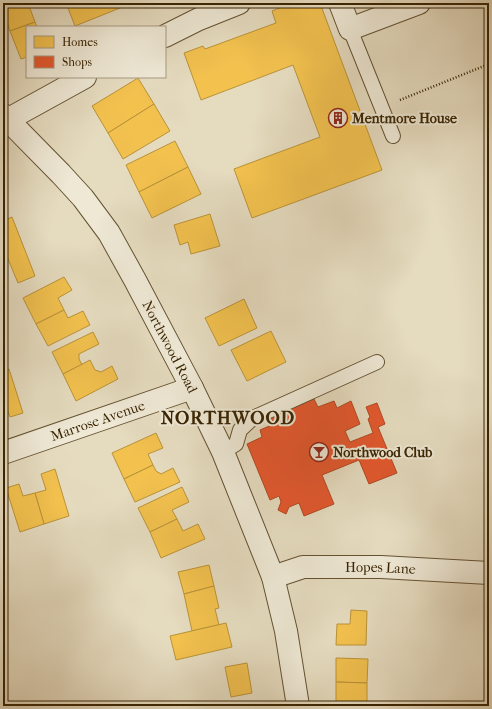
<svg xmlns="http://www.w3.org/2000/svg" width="492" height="709" viewBox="0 0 492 709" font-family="'IM FELL French Canon',serif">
  <rect width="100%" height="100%" fill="#e5dbbf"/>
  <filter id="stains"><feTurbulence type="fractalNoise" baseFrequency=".005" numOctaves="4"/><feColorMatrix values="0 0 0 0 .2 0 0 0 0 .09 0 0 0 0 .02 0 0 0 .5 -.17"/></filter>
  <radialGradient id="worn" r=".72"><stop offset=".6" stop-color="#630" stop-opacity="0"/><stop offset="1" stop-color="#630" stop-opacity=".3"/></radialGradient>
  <!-- homes -->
  <g fill="#f2c14e" stroke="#ba9238">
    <path d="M3 3H28L35 22 10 31 3 12Z"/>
    <path d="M66 3H129L130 4 75 26Z"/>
    <path d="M292 3H320L382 170 252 218 234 169 320 137 293 65 201 100 184 53 203 46 205 49 276 23 272 11Z"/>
    <path d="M35 22 37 27H27V57L21 59 10 31Z"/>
    <path d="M138 78 154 104 108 133 92 106Z"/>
    <path d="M154 104 170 131 123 159 108 133Z"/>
    <path d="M175 141 188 167 139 192 126 165Z"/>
    <path d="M188 167 201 194 152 218 139 192Z"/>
    <path d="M210 214 220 246 191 254 188 242 180 245 174 225Z"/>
    <path d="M12 217 35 276 18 283 3 247V221Z"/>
    <path d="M64 277 72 290 58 298 64 310 36 324 23 298Z"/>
    <path d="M244 299 257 328 219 346 205 318Z"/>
    <path d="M64 310 68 318 83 311 90 325 48 346 36 324Z"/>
    <path d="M271 331 286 362 247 381 231 350Z"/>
    <path d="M93 332 99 344 79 354V359L82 365 63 374 52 352Z"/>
    <path d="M90 360 95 370 101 372 112 366 118 379 76 401 63 374Z"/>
    <path d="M9 369 23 413 10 417 5 404 3 405V371Z"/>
    <path d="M156 433 163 448 148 454 153 465 124 479 112 453Z"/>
    <path d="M153 465 156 471 161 474 173 468 180 482 135 502 124 479Z"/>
    <path d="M55 469 69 516 44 524 35 493 46 490 41 474Z"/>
    <path d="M19 484 23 496 35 493 44 524 20 532 6 488Z"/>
    <path d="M182 487 189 502 172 510 177 519 150 532 138 508Z"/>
    <path d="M177 519 183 531 198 524 205 539 161 558 150 532Z"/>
    <path d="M209 565 214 586 184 594 178 572Z"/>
    <path d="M214 586 219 608 215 609 219 625 192 631 184 594Z"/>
    <path d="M351 610 367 611 366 645H336L337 624H350Z"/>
    <path d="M226 623 232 647 176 660 170 636Z"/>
    <path d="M336 658 368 659 367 683 336 682Z"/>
    <path d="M247 663 252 693 231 697 225 667Z"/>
    <path d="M336 682 367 683V706H336Z"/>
  </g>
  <!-- shops -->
  <path fill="#e4572e" stroke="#b14821" d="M314 399 318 407 334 401 337 408 351 401 360 424 345 431 350 442 373 433 368 419 370 417 366 407 377 403 385 424 378 427 397 473 369 484 359 460 322 475 334 504 304 516 299 503 289 507 286 514 278 510 281 502 279 496 270 500 247 444 262 437 260 430 274 424 271 418Z"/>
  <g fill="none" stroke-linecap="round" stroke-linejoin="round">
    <!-- service casing -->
    <g stroke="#645232" stroke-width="16">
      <g id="service">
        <path d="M350 29 393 136"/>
        <path d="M223 452 236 444 240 430 253 418 377 362"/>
      </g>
    </g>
    <!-- minor casing -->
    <g stroke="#645232" stroke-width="24">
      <g id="minor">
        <path d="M340 3 350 29 419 3"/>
        <path d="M165 36 199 19 239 3"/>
        <path d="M7 120 85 77"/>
        <path id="s1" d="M3 453 192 388"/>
        <path id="s2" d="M273 577 303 567H381L489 573"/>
      </g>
    </g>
    <!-- tertiary casing -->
    <g stroke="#645232" stroke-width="24">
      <g id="tertiary">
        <path id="s3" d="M3 115 61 174 83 198 109 233 135 280 192 388 223 452 273 577 286 631 298 706"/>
      </g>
    </g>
    <!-- path -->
    <path stroke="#392403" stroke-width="2.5" stroke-dasharray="1 2" stroke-linecap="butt" d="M400 100 489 64"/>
    <!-- service -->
    <use href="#service" stroke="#eee8d5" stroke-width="14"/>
    <!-- minor -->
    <use href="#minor" stroke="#eee8d5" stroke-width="22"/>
    <!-- tertiary -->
    <use href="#tertiary" stroke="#eee8d5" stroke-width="22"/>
  </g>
  <!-- icons -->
  <defs>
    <g id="building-ring" transform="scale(1)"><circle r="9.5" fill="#eee8d5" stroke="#8f2418" stroke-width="1.5"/><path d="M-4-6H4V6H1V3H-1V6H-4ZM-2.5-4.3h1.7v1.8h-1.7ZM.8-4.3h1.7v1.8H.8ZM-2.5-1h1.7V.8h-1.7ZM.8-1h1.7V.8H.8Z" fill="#8f2418"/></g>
    <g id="bar-ring" transform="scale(1)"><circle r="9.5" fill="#eee8d5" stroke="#8f2418" stroke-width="1.5"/><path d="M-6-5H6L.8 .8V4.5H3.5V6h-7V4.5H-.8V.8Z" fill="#8f2418"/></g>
  </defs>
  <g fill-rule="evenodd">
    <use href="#building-ring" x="338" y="118"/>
    <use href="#bar-ring" x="319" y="452"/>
  </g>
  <g text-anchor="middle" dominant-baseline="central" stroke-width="4" stroke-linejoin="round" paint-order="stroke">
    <!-- poi labels -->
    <g font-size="14" font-weight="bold" fill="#392403" stroke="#eee8d5" text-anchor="start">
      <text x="352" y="118">Mentmore House</text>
      <text x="333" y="452">Northwood Club</text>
    </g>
    <!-- street labels -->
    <g font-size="14" fill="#392403" stroke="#eee8d5">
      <text stroke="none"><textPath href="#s3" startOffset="288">Northwood Road</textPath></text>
      <text stroke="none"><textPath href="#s1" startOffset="100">Marrose Avenue</textPath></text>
      <text stroke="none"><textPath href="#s2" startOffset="109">Hopes Lane</textPath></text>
    </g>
    <!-- district labels -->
    <g font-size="18" font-weight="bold" letter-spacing="1" fill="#392403" stroke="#eee8d5">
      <text x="228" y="418">NORTHWOOD</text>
    </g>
  </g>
  <!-- margin -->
  <rect width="492" height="709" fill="none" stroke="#e5dbbf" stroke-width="16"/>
  <rect x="4" y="4" width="484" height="701" fill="none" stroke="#392403" stroke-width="2"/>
  <rect x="8" y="8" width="476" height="693" fill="none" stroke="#392403"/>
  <!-- legend -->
  <rect x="26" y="26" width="140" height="52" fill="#eee8d5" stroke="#a69a81"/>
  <rect x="34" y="36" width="20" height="12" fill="#f2c14e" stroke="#a69a81"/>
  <text x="62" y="46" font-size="12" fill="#392403">Homes</text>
  <rect x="34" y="56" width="20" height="12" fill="#e4572e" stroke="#a69a81"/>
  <text x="62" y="66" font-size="12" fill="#392403">Shops</text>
  <rect width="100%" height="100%" filter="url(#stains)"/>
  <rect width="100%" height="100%" fill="url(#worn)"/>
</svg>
